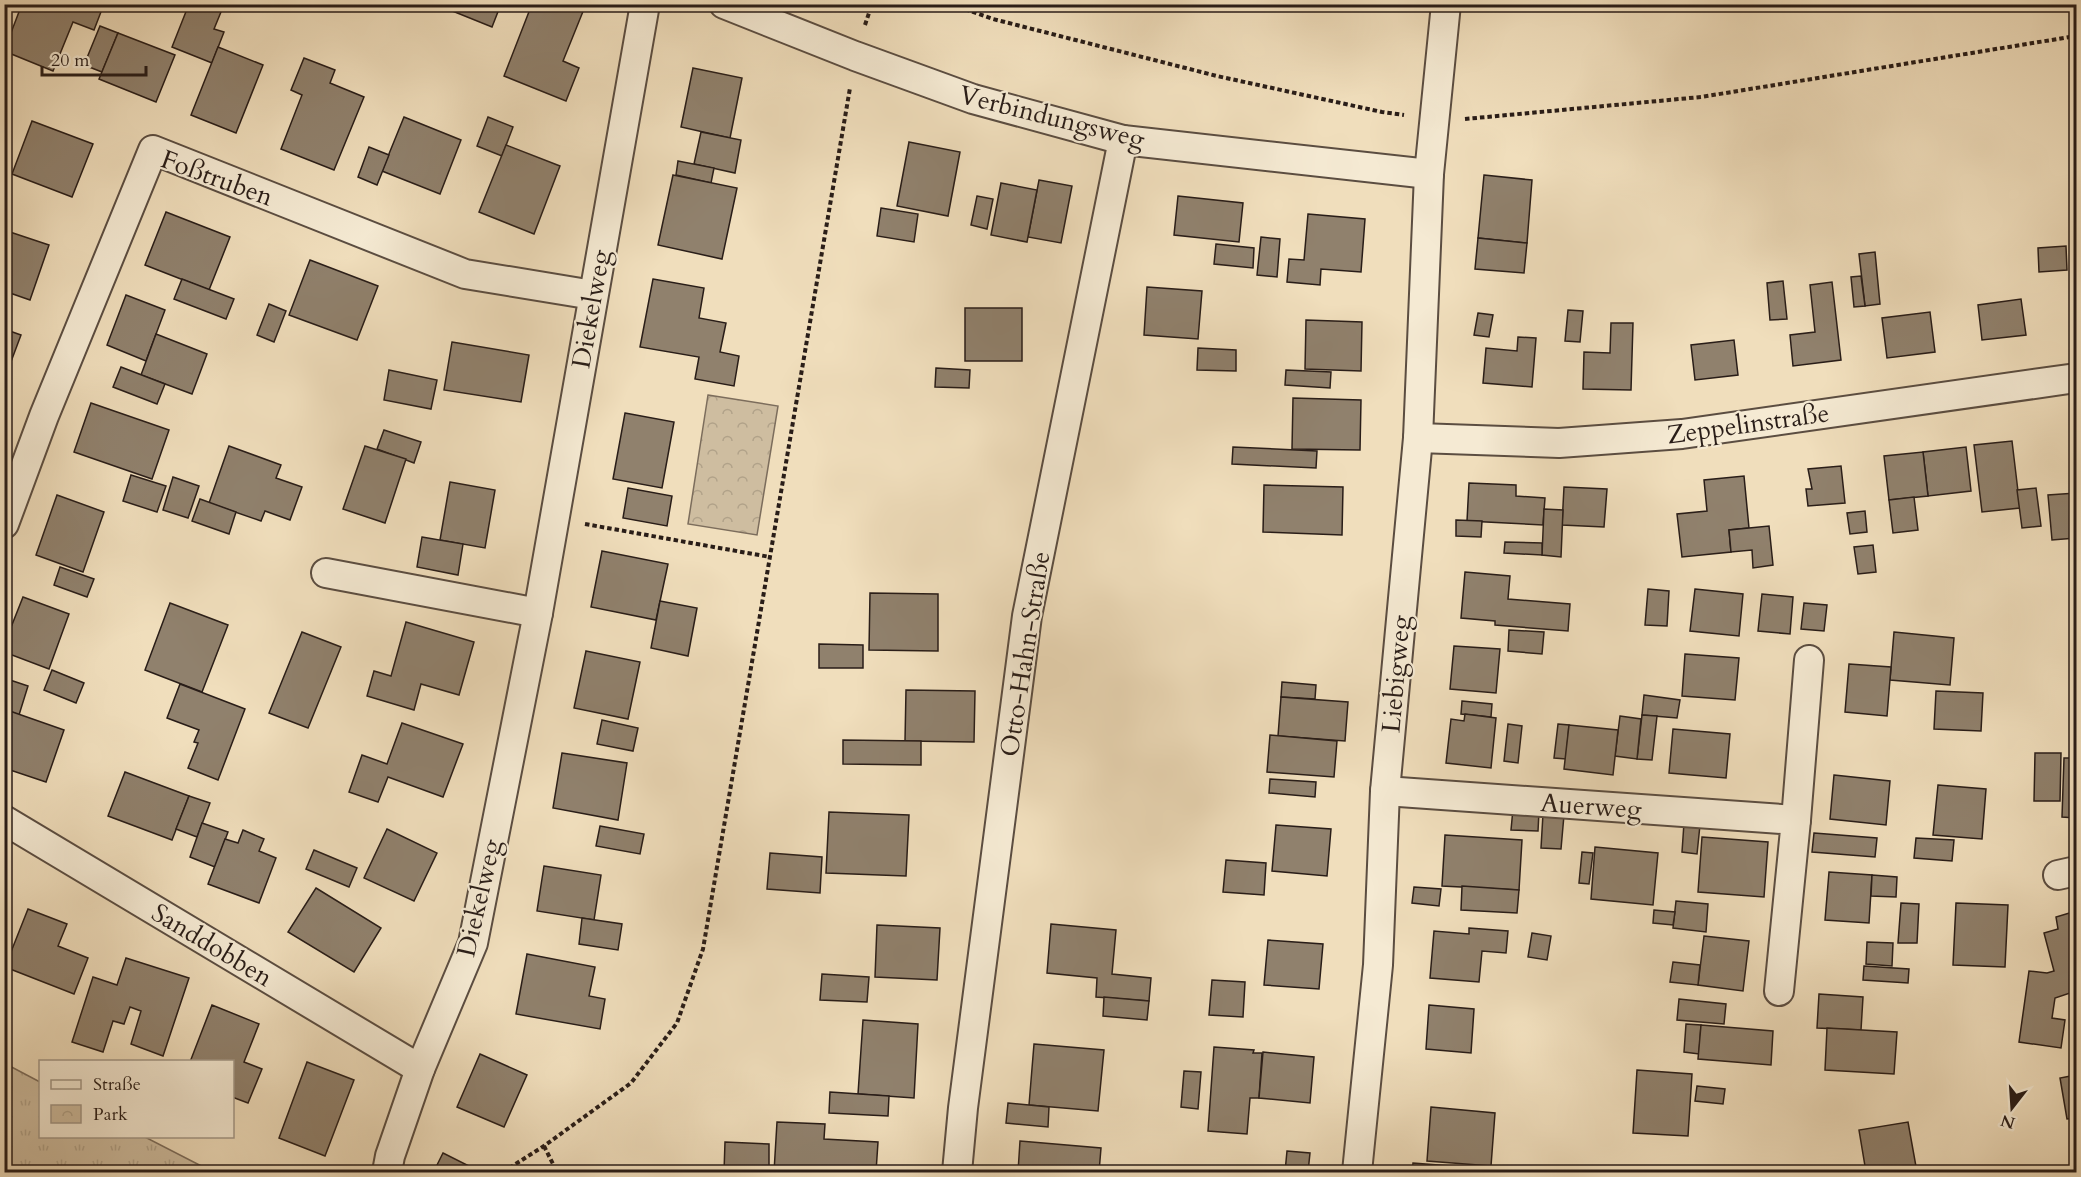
<svg xmlns="http://www.w3.org/2000/svg" width="2081" height="1177" viewBox="0 0 2081 1177" font-family="Cardo,serif">
  <defs>
    <pattern id="grass-tufts" width="24" height="20" patternUnits="userSpaceOnUse" patternTransform="scale(1.5)"><rect width="24" height="20" fill="#cebda0"/><path d="M3 7l-1-3M5 7V3M7 7l1-3M15 17l-1-3M17 17v-4M19 17l1-3" fill="none" stroke="#b1a289"/></pattern>
    <pattern id="park-crowns" width="20" height="18" patternUnits="userSpaceOnUse" patternTransform="scale(1.5)"><rect width="20" height="18" fill="#cebda0"/><path d="M2 6a3 3 0 1 1 6 0M12 15a3 3 0 1 1 6 0" fill="none" stroke="#b1a289"/></pattern>
  </defs>
  <rect width="100%" height="100%" fill="#f0debc"/>
  <filter id="stains"><feTurbulence type="fractalNoise" baseFrequency=".00333" numOctaves="4"/><feColorMatrix values="0 0 0 0 .2 0 0 0 0 .09 0 0 0 0 .02 0 0 0 .5 -.17"/></filter>
  <radialGradient id="worn" r=".72"><stop offset=".6" stop-color="#630" stop-opacity="0"/><stop offset="1" stop-color="#630" stop-opacity=".3"/></radialGradient>
  <!-- grass -->
  <path fill="url(#grass-tufts)" stroke="#7c6d5c" stroke-width="1.5" d="M4 1063 40 1082V1136L145 1137 213 1172H5Z"/>
  <!-- park -->
  <path fill="url(#park-crowns)" stroke="#7c6d5c" stroke-width="1.5" d="M708 395 778 406 757 535 688 524Z"/>
  <!-- building -->
  <g fill="#90816d" stroke="#291d18" stroke-width="1.5">
    <path d="M22 4H104L94 30 73 22 53 71 4 51Z"/>
    <path d="M189 4H218L223 7 214 29 224 32 212 63 172 47Z"/>
    <path d="M435 4H501L492 27Z"/>
    <path d="M532 4H572L584 9 563 61 579 68 566 101 504 76Z"/>
    <path d="M100 26 118 33 102 72 84 65Z"/>
    <path d="M118 33 175 55 156 102 99 79Z"/>
    <path d="M218 47 263 65 236 133 191 115Z"/>
    <path d="M304 58 335 70 330 83 364 97 334 170 281 149 302 95 291 90Z"/>
    <path d="M693 68 742 78 730 138 681 127Z"/>
    <path d="M404 117 461 140 440 194 382 171Z"/>
    <path d="M488 117 513 127 502 156 477 146Z"/>
    <path d="M32 121 93 144 72 197 12 174Z"/>
    <path d="M701 132 741 140 735 173 694 164Z"/>
    <path d="M909 142 960 152 948 216 897 206Z"/>
    <path d="M506 145 560 166 534 234 479 212Z"/>
    <path d="M369 147 389 155 377 185 358 177Z"/>
    <path d="M678 161 714 168 711 183 676 175Z"/>
    <path d="M673 175 737 188 722 259 658 245Z"/>
    <path d="M1484 175 1532 180 1527 243 1478 238Z"/>
    <path d="M1039 180 1072 186 1061 243 1028 237Z"/>
    <path d="M1001 183 1037 190 1027 242 991 235Z"/>
    <path d="M977 196 993 199 987 229 971 225Z"/>
    <path d="M1178 196 1243 203 1239 242 1174 235Z"/>
    <path d="M881 208 918 214 914 242 877 236Z"/>
    <path d="M166 212 230 237 209 290 145 265Z"/>
    <path d="M1308 214 1365 219 1361 272 1321 269 1320 285 1287 282 1289 259 1304 260Z"/>
    <path d="M4 230 49 245 30 300 7 292 4 298Z"/>
    <path d="M1261 237 1280 239 1277 277 1257 275Z"/>
    <path d="M1478 238 1527 243 1524 273 1475 269Z"/>
    <path d="M1216 244 1254 248 1253 268 1214 264Z"/>
    <path d="M2066 246 2067 270 2039 272 2038 248Z"/>
    <path d="M1875 252 1880 304 1865 306 1859 254Z"/>
    <path d="M310 260 378 286 357 340 289 315Z"/>
    <path d="M1861 276 1865 306 1854 307 1851 277Z"/>
    <path d="M182 279 234 299 226 319 174 299Z"/>
    <path d="M653 279 704 288 699 318 726 323 720 352 739 356 734 386 695 379 699 357 640 347Z"/>
    <path d="M1783 281 1787 319 1770 320 1767 283Z"/>
    <path d="M2076 281V314L2072 282Z"/>
    <path d="M1832 282 1841 360 1793 366 1790 335 1815 332 1810 285Z"/>
    <path d="M1147 287 1202 291 1198 339 1144 335Z"/>
    <path d="M126 295 165 310 146 361 107 345Z"/>
    <path d="M2021 299 2026 335 1982 340 1978 305Z"/>
    <path d="M269 304 286 311 274 342 257 335Z"/>
    <rect x="965" y="308" width="57" height="53"/>
    <path d="M1568 310 1583 311 1580 342 1565 341Z"/>
    <path d="M1930 312 1935 352 1887 358 1882 318Z"/>
    <path d="M1478 313 1493 315 1489 337 1474 335Z"/>
    <path d="M1306 320 1362 322 1361 371 1305 369Z"/>
    <path d="M1611 323H1633L1631 390 1583 389 1584 352 1610 353Z"/>
    <path d="M4 329 21 335 6 375 4 374Z"/>
    <path d="M156 334 207 354 192 394 141 375Z"/>
    <path d="M1518 337 1536 338 1532 387 1483 383 1486 348 1517 351Z"/>
    <path d="M1734 340 1738 375 1695 380 1691 345Z"/>
    <path d="M452 342 529 355 521 402 444 390Z"/>
    <path d="M1198 348 1236 350V371L1197 370Z"/>
    <path d="M121 367 165 384 157 404 113 387Z"/>
    <path d="M936 368 970 370 969 388 935 387Z"/>
    <path d="M389 370 437 380 431 409 384 400Z"/>
    <path d="M1286 370 1331 372 1330 388 1285 385Z"/>
    <path d="M1293 398 1361 400 1360 450 1292 449Z"/>
    <path d="M91 403 169 430 152 479 74 452Z"/>
    <path d="M625 413 674 422 662 488 613 479Z"/>
    <path d="M384 430 421 442 414 463 377 449Z"/>
    <path d="M2012 441 2020 508 1982 512 1974 445Z"/>
    <path d="M229 446 281 465 276 478 302 487 290 520 265 511 261 521 209 503Z"/>
    <path d="M365 446 406 459 385 523 343 509Z"/>
    <path d="M1233 447 1317 451 1316 468 1232 464Z"/>
    <path d="M1966 447 1971 491 1928 496 1923 452Z"/>
    <path d="M1923 452 1928 496 1889 500 1884 456Z"/>
    <path d="M1841 466 1845 503 1808 506 1806 489H1812L1808 469Z"/>
    <path d="M131 475 166 486 157 512 123 501Z"/>
    <path d="M1744 476 1749 528 1729 530 1731 552 1682 557 1677 514 1707 511 1704 480Z"/>
    <path d="M173 477 199 486 188 518 163 510Z"/>
    <path d="M450 482 495 490 485 548 440 540Z"/>
    <path d="M1469 483 1516 485V496L1545 498 1543 525 1467 521Z"/>
    <path d="M1264 485 1343 487 1342 535 1263 532Z"/>
    <path d="M1564 487 1607 489 1604 527 1562 525Z"/>
    <path d="M628 488 672 496 667 526 623 518Z"/>
    <path d="M2036 488 2041 526 2022 528 2017 490Z"/>
    <path d="M2076 493V538L2052 540 2048 495Z"/>
    <path d="M57 495 104 512 83 572 36 555Z"/>
    <path d="M1914 497 1918 530 1893 533 1889 500Z"/>
    <path d="M200 499 236 512 229 534 192 521Z"/>
    <path d="M1544 509 1563 510 1561 557 1542 555Z"/>
    <path d="M1865 511 1867 532 1850 534 1847 513Z"/>
    <path d="M1456 520 1482 521 1481 537 1456 536Z"/>
    <path d="M1769 526 1773 565 1753 568 1752 550 1731 552 1729 530Z"/>
    <path d="M422 537 463 544 458 575 417 567Z"/>
    <path d="M1505 542 1542 543V555L1504 553Z"/>
    <path d="M1873 545 1876 572 1858 574 1854 547Z"/>
    <path d="M602 551 668 564 656 620 591 607Z"/>
    <path d="M60 567 94 579 87 597 54 585Z"/>
    <path d="M1465 572 1510 576 1508 599 1570 604 1568 631 1495 625V621L1461 618Z"/>
    <path d="M1648 589 1669 591 1667 626 1645 625Z"/>
    <path d="M1695 589 1743 594 1739 636 1690 631Z"/>
    <path d="M870 593 938 594V651L869 650Z"/>
    <path d="M1762 594 1793 597 1790 634 1758 631Z"/>
    <path d="M23 597 69 614 49 669 4 652V645Z"/>
    <path d="M660 601 697 608 688 656 651 648Z"/>
    <path d="M170 603 228 625 202 692 145 670Z"/>
    <path d="M1804 603 1827 605 1824 631 1801 629Z"/>
    <path d="M406 622 474 642 459 695 421 684 414 710 367 696 374 671 391 676Z"/>
    <path d="M1509 630 1544 632 1542 654 1508 651Z"/>
    <path d="M302 632 341 647 308 728 269 713Z"/>
    <path d="M1894 632 1954 638 1950 685 1890 680Z"/>
    <path d="M819 644 863 645V668H819Z"/>
    <path d="M1454 646 1500 649 1496 693 1450 689Z"/>
    <path d="M586 651 640 662 628 719 574 708Z"/>
    <path d="M1685 654 1739 658 1735 700 1682 696Z"/>
    <path d="M1849 664 1891 667 1887 716 1845 712Z"/>
    <path d="M52 670 84 683 76 703 44 690Z"/>
    <path d="M4 678 28 686 19 715 4 709Z"/>
    <path d="M1282 682 1316 685 1315 699 1281 697Z"/>
    <path d="M180 684 245 709 218 780 188 768 198 743 194 742 199 730 167 718Z"/>
    <path d="M906 690 975 691 974 742 905 741Z"/>
    <path d="M1936 691 1983 693 1981 731 1934 729Z"/>
    <path d="M1644 695 1680 700 1677 718 1642 715Z"/>
    <path d="M1281 697 1348 702 1345 741 1278 736Z"/>
    <path d="M1462 701 1492 704 1491 717 1461 714Z"/>
    <path d="M4 709 64 730 46 782 4 768Z"/>
    <path d="M1465 714 1496 718 1491 768 1446 763 1451 719 1464 721Z"/>
    <path d="M1642 715 1657 716 1652 760 1637 759Z"/>
    <path d="M1620 716 1641 719 1637 759 1615 756Z"/>
    <path d="M602 720 638 728 633 751 597 744Z"/>
    <path d="M402 723 463 744 443 797 388 777 378 802 349 792 362 755 387 764Z"/>
    <path d="M1508 724 1522 726 1518 763 1504 761Z"/>
    <path d="M1558 724 1569 725 1566 759 1554 758Z"/>
    <path d="M1569 725 1618 730 1613 775 1564 769Z"/>
    <path d="M1673 729 1730 734 1726 778 1669 773Z"/>
    <path d="M1270 735 1337 741 1334 777 1267 772Z"/>
    <path d="M843 740 921 741V765L843 764Z"/>
    <path d="M562 753 627 763 618 820 553 808Z"/>
    <path d="M2035 753H2061L2060 801H2034Z"/>
    <path d="M2064 758H2076V818L2062 817Z"/>
    <path d="M125 772 189 796 172 840 108 816Z"/>
    <path d="M1834 775 1890 781 1886 825 1830 819Z"/>
    <path d="M1270 779 1316 782 1315 797 1269 793Z"/>
    <path d="M1938 785 1986 789 1982 839 1933 835Z"/>
    <path d="M189 796 210 803 197 837 176 829Z"/>
    <path d="M1513 809 1539 811 1538 831 1511 830Z"/>
    <path d="M829 812 909 815 906 876 826 873Z"/>
    <path d="M1543 814 1564 815 1561 849 1541 848Z"/>
    <path d="M202 823 228 832 215 867 190 857Z"/>
    <path d="M1684 823 1700 825 1697 854 1682 852Z"/>
    <path d="M1276 825 1331 829 1327 876 1272 871Z"/>
    <path d="M600 826 644 834 640 854 596 846Z"/>
    <path d="M387 829 437 853 414 901 364 878Z"/>
    <path d="M243 830 264 839 259 851 276 858 259 903 208 884 225 839 238 843Z"/>
    <path d="M1814 833 1877 838 1875 857 1812 852Z"/>
    <path d="M1445 835 1522 840 1519 890 1442 886Z"/>
    <path d="M1702 837 1768 842 1764 897 1698 892Z"/>
    <path d="M1916 838 1954 840 1952 861 1914 858Z"/>
    <path d="M1595 847 1658 853 1653 905 1591 899Z"/>
    <path d="M314 850 357 868 349 887 306 869Z"/>
    <path d="M1582 852 1593 853 1589 884 1579 883Z"/>
    <path d="M770 853 822 857 820 893 767 889Z"/>
    <path d="M1226 860 1266 863 1264 895 1223 892Z"/>
    <path d="M544 866 601 875 594 920 537 911Z"/>
    <path d="M1829 872 1872 875 1869 923 1825 920Z"/>
    <path d="M1872 875 1897 877 1896 897 1871 896Z"/>
    <path d="M1462 886 1519 890 1517 913 1461 910Z"/>
    <path d="M1414 887 1441 889 1439 906 1412 903Z"/>
    <path d="M316 888 381 928 354 972 288 932Z"/>
    <path d="M1676 901 1708 904 1706 932 1673 928Z"/>
    <path d="M1901 903 1919 904 1917 943H1898Z"/>
    <path d="M1956 903 2008 905 2005 967 1953 965Z"/>
    <path d="M28 909 67 924 58 946 88 958 74 994 5 967Z"/>
    <path d="M1654 910 1675 912 1673 925 1653 923Z"/>
    <path d="M2076 911V991L2055 998 2052 1018 2065 1020 2061 1048 2019 1042 2029 971 2047 973 2054 971 2044 933 2058 929 2056 917Z"/>
    <path d="M582 918 622 924 618 950 579 944Z"/>
    <path d="M1051 924 1116 930 1112 974 1151 978 1149 1001 1096 997 1097 978 1047 973Z"/>
    <path d="M877 925 940 928 937 980 875 977Z"/>
    <path d="M1469 928 1508 931 1506 953 1482 951 1479 982 1430 978 1434 931 1469 934Z"/>
    <path d="M1532 933 1551 936 1547 960 1528 957Z"/>
    <path d="M1704 936 1749 941 1743 991 1698 985Z"/>
    <path d="M1268 940 1323 944 1319 989 1264 985Z"/>
    <path d="M1867 942 1893 943 1892 966 1866 964Z"/>
    <path d="M527 954 595 967 589 996 605 999 600 1029 516 1014Z"/>
    <path d="M126 958 189 978 163 1056 131 1044 141 1011 130 1007 124 1024 113 1021 103 1052 72 1042 93 977 117 985Z"/>
    <path d="M1673 962 1700 965 1698 985 1670 982Z"/>
    <path d="M1864 966 1909 969 1908 983 1863 980Z"/>
    <path d="M822 974 869 977 867 1002 820 1000Z"/>
    <path d="M1212 980 1245 982 1243 1017 1209 1015Z"/>
    <path d="M1819 994 1863 997 1861 1030 1817 1028Z"/>
    <path d="M1104 997 1149 1001 1147 1020 1103 1016Z"/>
    <path d="M1679 999 1726 1004 1724 1024 1677 1020Z"/>
    <path d="M212 1005 259 1024 244 1062 262 1069 248 1103 232 1097V1062H190Z"/>
    <path d="M1429 1005 1474 1009 1471 1053 1426 1049Z"/>
    <path d="M863 1020 918 1024 914 1098 858 1094Z"/>
    <path d="M1686 1024 1701 1025 1699 1054 1684 1052Z"/>
    <path d="M1701 1025 1773 1031 1771 1065 1698 1059Z"/>
    <path d="M1827 1028 1897 1032 1894 1074 1825 1070Z"/>
    <path d="M1034 1044 1104 1050 1098 1111 1029 1105Z"/>
    <path d="M1214 1047 1254 1050 1253 1053H1262L1259 1098H1250L1247 1134 1208 1131Z"/>
    <path d="M1263 1052 1314 1057 1310 1103 1259 1098Z"/>
    <path d="M480 1054 527 1075 504 1127 457 1107Z"/>
    <path d="M307 1062 354 1080 325 1156 279 1138Z"/>
    <path d="M1637 1070 1692 1074 1688 1136 1633 1133Z"/>
    <path d="M1184 1071 1201 1072 1198 1109 1181 1107Z"/>
    <path d="M2076 1075V1118L2067 1119 2060 1078Z"/>
    <path d="M1697 1086 1725 1089 1723 1104 1695 1101Z"/>
    <path d="M830 1092 889 1096 888 1116 829 1113Z"/>
    <path d="M1008 1103 1049 1107 1048 1127 1006 1123Z"/>
    <path d="M1431 1107 1495 1113 1491 1166 1427 1161Z"/>
    <path d="M777 1122 825 1124 824 1139 878 1142 876 1172H774Z"/>
    <path d="M1908 1122 1917 1172H1866L1859 1130Z"/>
    <path d="M1020 1141 1101 1148 1099 1172H1018Z"/>
    <path d="M725 1142 769 1144V1172H724Z"/>
    <path d="M1287 1151 1310 1153 1308 1172H1285Z"/>
    <path d="M443 1153 475 1169 473 1172H442L435 1169Z"/>
    <path d="M1413 1163 1463 1167 1462 1172H1412Z"/>
    <path d="M2076 1168V1172H2058V1171Z"/>
  </g>
  <g fill="none" stroke-linecap="round" stroke-linejoin="round">
    <!-- minor casing -->
    <g stroke="#5b4d41" stroke-width="32">
      <g id="minor">
        <path d="M724 4 855 56 973 99 1123 140 1429 174"/>
        <path d="M1418 438 1559 443 1682 434 2076 378"/>
        <path d="M4 524 44 416 153 150 465 274 593 295"/>
        <path d="M326 573 538 613"/>
        <path d="M1385 791 1796 820 1779 991"/>
        <path d="M4 820 420 1069"/>
        <path d="M1796 820 1809 660"/>
        <path d="M2058 875 2076 871"/>
        <path d="M387 1172 390 1156 420 1069 473 943 538 613 645 4"/>
        <path d="M957 1172 963 1108 1027 616 1123 140"/>
        <path d="M1357 1172 1378 965 1385 791 1418 438 1429 174 1446 4"/>
      </g>
    </g>
    <!-- path -->
    <g stroke="#291d18" stroke-width="4" stroke-dasharray="4.5 3" stroke-linecap="butt">
      <path d="M951 4 993 19 1217 76 1382 112 1404 115"/>
      <path d="M865 25 872 4"/>
      <path d="M1465 119 1701 97 2076 36"/>
      <path d="M585 524 770 557"/>
      <path d="M544 1146 557 1172"/>
      <path d="M503 1172 544 1146 631 1083 677 1023 703 949 850 88"/>
    </g>
    <!-- minor -->
    <use href="#minor" stroke="#f5ead3" stroke-width="28"/>
  </g>
  <g text-anchor="middle" dominant-baseline="central" stroke-width="4.5" stroke-linejoin="round" paint-order="stroke">
    <!-- street labels -->
    <g font-size="26" fill="#291d18" stroke="#f5ead3">
      <text transform="translate(1052 117) rotate(14)">Verbindungsweg</text>
      <text transform="translate(217 178) rotate(20)">Foßtruben</text>
      <text transform="translate(591 309) rotate(-80)">Diekelweg</text>
      <text transform="translate(1748 424) rotate(-8)">Zeppelinstraße</text>
      <text transform="translate(1025 654) rotate(-81)">Otto-Hahn-Straße</text>
      <text transform="translate(1396 674) rotate(-85)">Liebigweg</text>
      <text transform="translate(1591 806) rotate(4)">Auerweg</text>
      <text transform="translate(479 898) rotate(-77)">Diekelweg</text>
      <text transform="translate(212 945) rotate(31)">Sanddobben</text>
    </g>
  </g>
  <!-- margin -->
  <rect width="2081" height="1177" fill="none" stroke="#f0debc" stroke-width="24"/>
  <rect x="6" y="6" width="2069" height="1165" fill="none" stroke="#291d18" stroke-width="3"/>
  <rect x="12" y="12" width="2057" height="1153" fill="none" stroke="#291d18" stroke-width="1.5"/>
  <!-- legend -->
  <rect x="39" y="1060" width="195" height="78" fill="#f5ead3" stroke="#a39888" stroke-width="1.5"/>
  <rect x="51" y="1080" width="30" height="9" fill="#f5ead3" stroke="#a39888" stroke-width="1.5"/>
  <text x="93" y="1090" font-size="18" fill="#291d18">Straße</text>
  <rect x="51" y="1105" width="30" height="18" fill="url(#park-crowns)" stroke="#a39888" stroke-width="1.5"/>
  <text x="93" y="1120" font-size="18" fill="#291d18">Park</text>
  <!-- north arrow -->
  <g transform="translate(2012 1108) rotate(197)" stroke="#f5ead3" stroke-width="4.5" paint-order="stroke">
  <path d="M0-4.5L10 22L0 15L-10 22Z" fill="#291d18"/>
  <text y="-9" font-size="16" font-weight="bold" text-anchor="middle" fill="#291d18">N</text>
  </g>
  <!-- scale -->
  <path d="M42 66v9h104v-9" fill="none" stroke="#291d18" stroke-width="3"/>
  <text x="51" y="66" font-size="18" fill="#291d18" stroke="#f5ead3" stroke-width="4.5" paint-order="stroke">20 m</text>
  <rect width="100%" height="100%" filter="url(#stains)"/>
  <rect width="100%" height="100%" fill="url(#worn)"/>
</svg>
